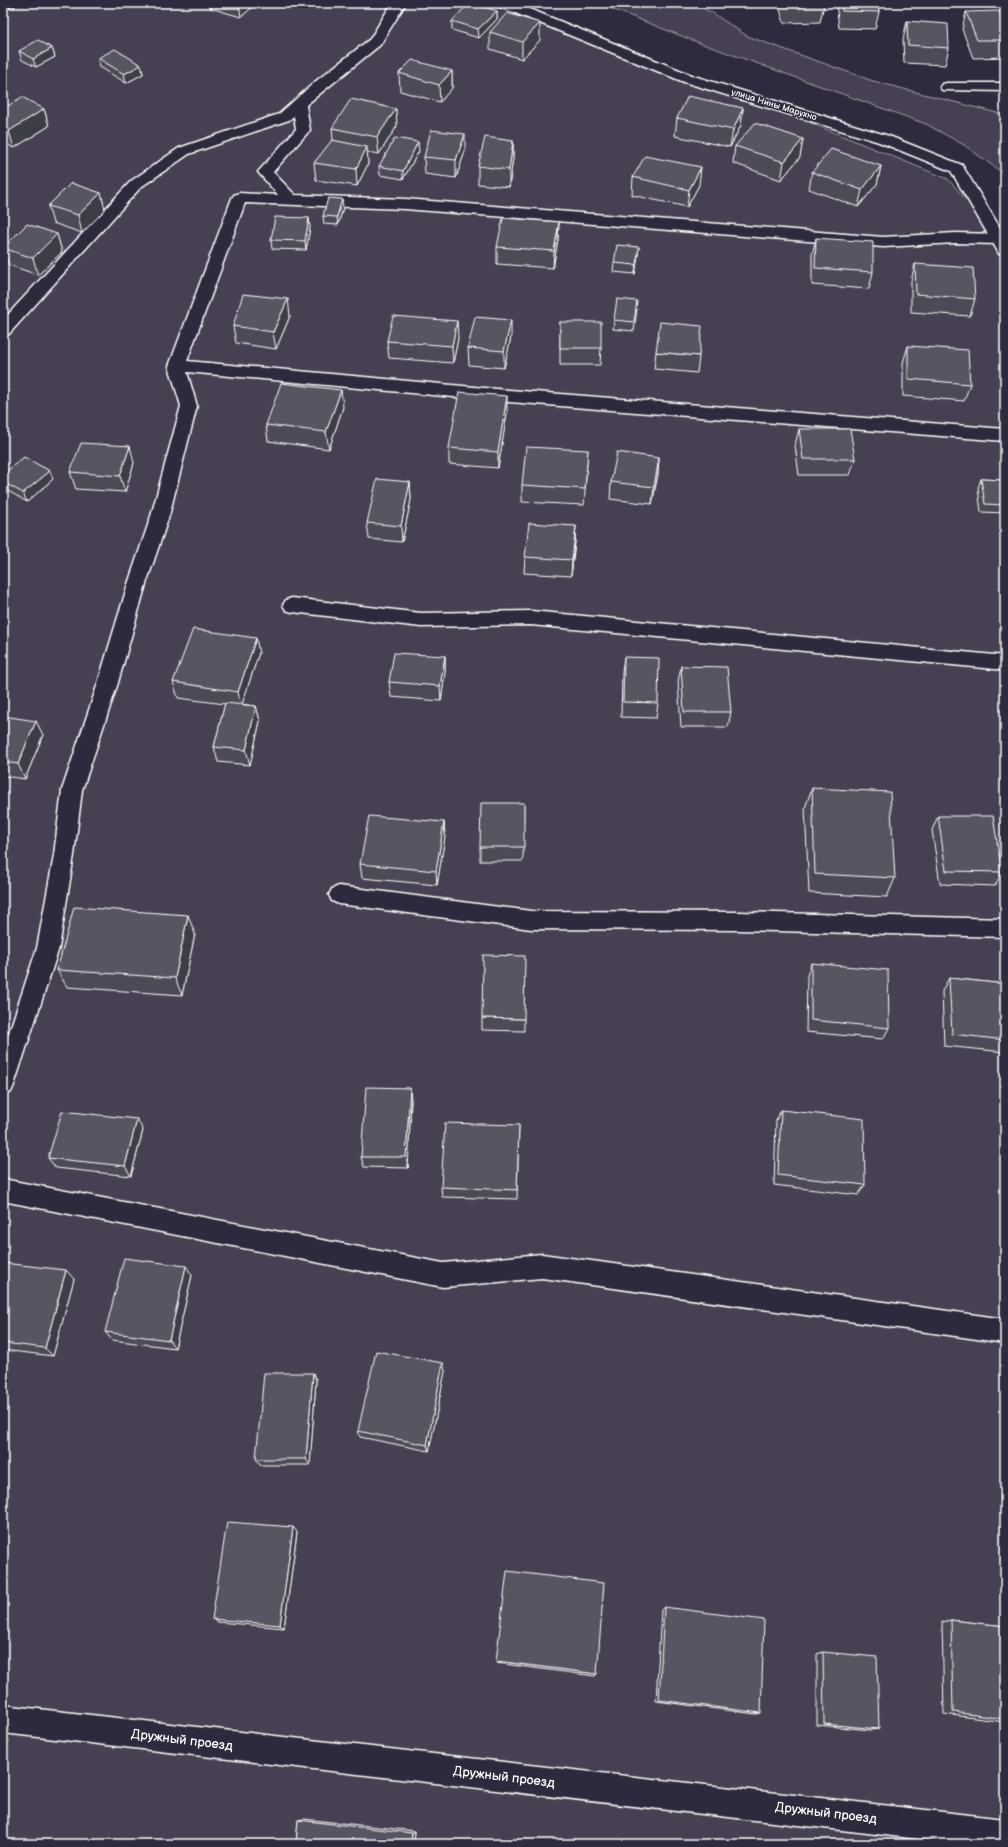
<svg xmlns="http://www.w3.org/2000/svg" width="1008" height="1847" viewBox="0 0 1008 1847" font-family="'Balsamiq Sans',sans-serif">
  <rect width="100%" height="100%" fill="#2f2a3d"/>
  <filter id="ink" filterUnits="userSpaceOnUse"><feTurbulence type="fractalNoise" baseFrequency=".025" numOctaves="2"/><feDisplacementMap in="SourceGraphic" scale="8" xChannelSelector="R" yChannelSelector="G"/><feConvolveMatrix kernelMatrix="1 2 1 2 8 2 1 2 1" color-interpolation-filters="sRGB"/></filter>
  <g filter="url(#ink)">
    <!-- green -->
    <g fill="#464152" stroke="#a2a0a8">
      <path d="M3 3H517L948 179 1005 244V1844H3Z"/>
      <path d="M597 3H691L711 12 747 36 873 81 1005 115V186L1000 171 964 145 926 124 697 42Z"/>
    </g>
    <g fill="none" stroke-linecap="round" stroke-linejoin="round">
      <!-- service casing -->
      <g stroke="#fff" stroke-width="3">
        <g id="service">
          <path d="M3 3H16L14 6 3 9Z"/>
          <path d="M392 3H406L380 45 306 105 310 130 273 172 295 195 405 199 883 237 956 233 997 234 1002 236 1005 239 1002 242 997 244 956 243 883 247 405 209 245 203 187 361 496 389 1005 429V441L496 401 187 372 197 406 169 516 146 584 117 686 82 790 74 855 59 948 14 1085 11 1092 3 1095V1051L37 948 54 855 62 790 97 686 128 584 151 516 181 406 169 366 232 198 234 195 239 193 278 195 258 172 296 129 294 116 289 120 189 154 141 187 9 334 3 335V320L131 181 179 148 279 114 316 81 370 39Z"/>
          <path d="M292 598 421 613 531 611 1005 656V670L531 625 421 627 292 612 286 610 283 605 286 600Z"/>
          <path d="M339 886 531 911 738 912 1005 919V937L738 930 531 929 339 904 332 901 329 895 332 889Z"/>
          <path d="M3 1179 443 1263 542 1254 1005 1319V1343L542 1278 443 1287 3 1201Z"/>
        </g>
      </g>
      <!-- minor casing -->
      <g stroke="#fff" stroke-width="3">
        <g id="minor">
          <path d="M496 3H515L694 76 889 136 962 165 1005 236V255L999 254 997 250 951 171 879 142 684 82 498 6Z"/>
          <path d="M947 83H1005V91L942 90 940 87 942 84Z"/>
          <path d="M3 1705 1005 1819V1844H962L3 1733Z"/>
        </g>
      </g>
      <!-- service -->
      <use href="#service" fill="#2f2a3d" fill-rule="evenodd"/>
      <!-- minor -->
      <use href="#minor" fill="#2f2a3d" fill-rule="evenodd"/>
    </g>
    <!-- wall -->
    <g fill="#4d4956" stroke="#fff">
      <path d="M209 3H257L241 17 210 8Z"/>
      <path d="M778 3H823L824 5 820 22 784 23Z"/>
      <path d="M836 3H878L879 12 875 29 839 28Z"/>
      <path d="M497 11V19L479 38 452 30V21Z"/>
      <path d="M966 12 1005 26V57L973 58 962 29Z"/>
      <path d="M907 21 949 48 945 65 904 63 903 39Z"/>
      <path d="M490 32 540 40 522 59 490 49Z"/>
      <path d="M52 48 55 57 36 67 22 60 19 51Z"/>
      <path d="M98 58 141 65 143 74 126 83 100 67Z"/>
      <path d="M452 71V88L440 102 400 91 399 73Z"/>
      <path d="M743 108 741 125 730 147 675 136 677 118Z"/>
      <path d="M3 109H44L49 126 14 148 3 142Z"/>
      <path d="M397 126 379 154 367 152 368 164 357 186 316 180 314 163 333 140 332 128Z"/>
      <path d="M803 139 800 157 781 180 733 163 735 146Z"/>
      <path d="M513 141V158L509 187 478 184V166Z"/>
      <path d="M419 151 403 179 380 175 379 166Z"/>
      <path d="M465 151 456 178 425 174 424 157Z"/>
      <path d="M881 166 877 184 858 207 809 189 812 172Z"/>
      <path d="M633 177 699 185 687 207 632 195Z"/>
      <path d="M101 193 105 210 82 233 53 223 48 206Z"/>
      <path d="M343 208 338 225 324 224 323 216Z"/>
      <path d="M559 222 558 239 553 268 497 264V247Z"/>
      <path d="M310 227 306 250 272 249 271 240Z"/>
      <path d="M57 234 62 252 38 275 9 265 3 248Z"/>
      <path d="M816 238 873 272 869 289 812 285V255Z"/>
      <path d="M638 255 635 274 613 272 614 263Z"/>
      <path d="M915 264 975 299 970 316 911 312V281Z"/>
      <path d="M637 309 634 331 613 329 614 320Z"/>
      <path d="M290 316 276 349 236 343 233 326Z"/>
      <path d="M560 322 601 348 600 365H560Z"/>
      <path d="M511 337 504 368 469 365 468 348Z"/>
      <path d="M458 338 453 363 389 358 387 341Z"/>
      <path d="M908 346 970 384 964 401 903 396V363Z"/>
      <path d="M656 352 699 356 697 373 654 369Z"/>
      <path d="M343 407 329 449 268 441 266 425Z"/>
      <path d="M507 413 498 468 449 464V448Z"/>
      <path d="M799 429 855 459 850 475H799L795 445Z"/>
      <path d="M588 450 584 505 522 502V485Z"/>
      <path d="M659 458 658 474 652 504 610 499 611 482Z"/>
      <path d="M134 463 125 492 76 489 70 472Z"/>
      <path d="M3 474 53 479 27 502 3 488Z"/>
      <path d="M981 479 1005 480V513L981 512 978 488Z"/>
      <path d="M410 482 411 499 402 542 369 539 367 523Z"/>
      <path d="M575 542 571 576 524 573 525 557Z"/>
      <path d="M259 653 242 704 256 706 260 721 250 765 218 762 214 747 225 704 178 698 173 682Z"/>
      <path d="M445 656V672L441 701 391 697 389 682Z"/>
      <path d="M624 657 658 703 656 718 621 717 622 672Z"/>
      <path d="M681 666 731 712 728 727H681L678 682Z"/>
      <path d="M3 716 43 735 25 779 3 776Z"/>
      <path d="M812 788 895 878 887 897 809 893 805 808Z"/>
      <path d="M524 803 523 861H480V847Z"/>
      <path d="M938 816 1002 872 995 886 940 884 932 830Z"/>
      <path d="M444 822 445 836 437 885 362 878 360 864Z"/>
      <path d="M195 934 182 995 67 987 57 970Z"/>
      <path d="M811 963 889 1028 883 1039 806 1032 807 976Z"/>
      <path d="M949 978 1005 984V1052L944 1046 942 991Z"/>
      <path d="M482 1018 524 1019V1031L482 1030Z"/>
      <path d="M411 1099 408 1168 364 1167 361 1157Z"/>
      <path d="M781 1110 865 1185 858 1195 774 1185 776 1120Z"/>
      <path d="M519 1125 517 1199 442 1197 441 1187Z"/>
      <path d="M143 1130 131 1176 56 1168 48 1158Z"/>
      <path d="M3 1263 74 1279 53 1356 3 1350Z"/>
      <path d="M192 1275 175 1348 112 1340 105 1332Z"/>
      <path d="M445 1371 429 1451 360 1437 358 1431Z"/>
      <path d="M313 1373 316 1380 310 1465H261L256 1459Z"/>
      <path d="M297 1532 284 1628 218 1622 212 1619Z"/>
      <path d="M664 1607 761 1713 756 1714 656 1701 661 1610Z"/>
      <path d="M951 1620 1005 1626V1722L944 1714 942 1622Z"/>
      <path d="M823 1652 879 1729 871 1730 817 1725V1654Z"/>
      <path d="M496 1661 597 1674 595 1676 496 1663Z"/>
      <path d="M304 1819 415 1831 414 1844H296L298 1820Z"/>
    </g>
    <!-- shaded-wall -->
    <g fill="#3e3c46" stroke="#fff">
      <path d="M239 3H257L241 17Z"/>
      <path d="M497 11V19L479 38 478 29Z"/>
      <path d="M540 23V40L522 59V42Z"/>
      <path d="M52 48 55 57 36 67 33 59Z"/>
      <path d="M141 65 143 74 126 83 124 74Z"/>
      <path d="M452 71V88L440 102 439 85Z"/>
      <path d="M743 108 741 125 730 147 733 130Z"/>
      <path d="M44 109 49 126 14 148 9 131Z"/>
      <path d="M396 109 397 126 379 154 377 137Z"/>
      <path d="M465 134V151L456 178V160Z"/>
      <path d="M803 139 800 157 781 180 784 162Z"/>
      <path d="M513 141V158L509 187V170Z"/>
      <path d="M418 142 419 151 403 179V171Z"/>
      <path d="M367 147 368 164 357 186 356 169Z"/>
      <path d="M881 166 877 184 858 207 862 190Z"/>
      <path d="M701 167 699 185 687 207 689 190Z"/>
      <path d="M101 193 105 210 82 233 78 215Z"/>
      <path d="M342 199 343 208 338 225 337 217Z"/>
      <path d="M309 218 310 227 306 250 305 241Z"/>
      <path d="M559 222 558 239 553 268 554 251Z"/>
      <path d="M57 234 62 252 38 275 33 258Z"/>
      <path d="M639 247 638 255 635 274 636 265Z"/>
      <path d="M288 299 290 316 276 349 273 332Z"/>
      <path d="M511 320V337L504 368V351Z"/>
      <path d="M457 321 458 338 453 363 452 346Z"/>
      <path d="M341 390 343 407 329 449 326 432Z"/>
      <path d="M507 396V413L498 468V452Z"/>
      <path d="M130 446 134 463 125 492 120 476Z"/>
      <path d="M659 458 658 474 652 504 654 487Z"/>
      <path d="M50 471 53 479 27 502 23 493Z"/>
      <path d="M410 482 411 499 402 542 401 526Z"/>
      <path d="M576 526 575 542 571 576 572 560Z"/>
      <path d="M256 638 259 653 241 707 238 692Z"/>
      <path d="M445 656V672L441 701 440 686Z"/>
      <path d="M256 706 260 721 250 765 246 750Z"/>
      <path d="M36 721 43 735 25 779 18 764Z"/>
      <path d="M3 805 8 814 3 826Z"/>
      <path d="M444 822 445 836 437 885 436 871Z"/>
      <path d="M188 915 195 934 182 995 175 978Z"/>
      <path d="M410 1088 411 1099 408 1168 406 1157Z"/>
      <path d="M137 1119 143 1130 131 1176 125 1166Z"/>
      <path d="M186 1266 192 1275 175 1348 169 1340Z"/>
      <path d="M66 1270 74 1279 53 1356 45 1348Z"/>
      <path d="M443 1363 445 1371 429 1451 427 1445Z"/>
      <path d="M313 1373 316 1380 310 1465 306 1459Z"/>
      <path d="M293 1527 297 1532 284 1628 280 1625Z"/>
      <path d="M415 1831 414 1844H411L412 1833Z"/>
    </g>
    <!-- building -->
    <g fill="#595564" stroke="#fff">
      <path d="M469 3H472L497 11 478 29 452 21Z"/>
      <path d="M786 3H823L824 5 786 6Z"/>
      <path d="M841 3H878L879 12 842 11Z"/>
      <path d="M999 11 1005 26V40H977L966 12Z"/>
      <path d="M507 13 540 23 522 42 490 32Z"/>
      <path d="M907 21 948 24 949 48 908 45Z"/>
      <path d="M38 40 52 48 33 59 19 51Z"/>
      <path d="M115 49 141 65 124 74 98 58Z"/>
      <path d="M412 60 452 71 439 85 399 73Z"/>
      <path d="M688 96 743 108 733 130 677 118Z"/>
      <path d="M22 97 44 109 9 131 3 128V109Z"/>
      <path d="M351 99 396 109 377 137 332 128Z"/>
      <path d="M755 123 803 139 784 162 735 146Z"/>
      <path d="M431 130 465 134 456 160 424 157Z"/>
      <path d="M485 137 513 141 509 170 478 166Z"/>
      <path d="M395 138 418 142 403 171 379 166Z"/>
      <path d="M332 140 367 147 356 169 314 163Z"/>
      <path d="M831 149 881 166 862 190 812 172Z"/>
      <path d="M645 156 701 167 689 190 633 177Z"/>
      <path d="M71 183 101 193 78 215 48 206Z"/>
      <path d="M328 198 342 199 337 217 323 216Z"/>
      <path d="M275 217 309 218 305 241 271 240Z"/>
      <path d="M503 218 559 222 554 251 497 247Z"/>
      <path d="M27 224 57 234 33 258 3 248Z"/>
      <path d="M816 238 873 242V272L815 268Z"/>
      <path d="M617 245 639 247 636 265 614 263Z"/>
      <path d="M915 264 973 268 975 299 916 294Z"/>
      <path d="M243 294 288 299 273 332 233 326Z"/>
      <path d="M617 299 637 301 634 322 614 320Z"/>
      <path d="M393 316 457 321 452 346 387 341Z"/>
      <path d="M475 317 511 320 504 351 468 348Z"/>
      <rect x="560" y="322" width="41" height="26"/>
      <path d="M660 322 702 326 699 356 656 352Z"/>
      <path d="M908 346 968 350 970 384 908 379Z"/>
      <path d="M281 383 341 390 326 432 266 425Z"/>
      <path d="M459 392 507 396 498 452 449 448Z"/>
      <path d="M799 429H850L855 459H803Z"/>
      <path d="M81 443 130 446 120 476 70 472Z"/>
      <path d="M526 447 588 450 585 489 522 485Z"/>
      <path d="M617 452 659 458 654 487 611 482Z"/>
      <path d="M24 457 50 471 23 493 3 482V474Z"/>
      <path d="M377 479 410 482 401 526 367 523Z"/>
      <path d="M981 479 1005 480V505L985 504Z"/>
      <path d="M529 523 576 526 572 560 525 557Z"/>
      <path d="M193 629 256 638 238 692 173 682Z"/>
      <path d="M394 653 445 656 440 686 389 682Z"/>
      <path d="M624 657 659 658 658 703 623 702Z"/>
      <path d="M681 666 727 667 731 712H684Z"/>
      <path d="M225 703 256 706 246 750 214 747Z"/>
      <path d="M3 716 36 721 18 764 3 762Z"/>
      <path d="M812 788 890 792 895 878 815 874Z"/>
      <path d="M481 803H524V847H480Z"/>
      <path d="M369 816 444 822 436 871 360 864Z"/>
      <path d="M938 816H993L1002 872 946 871Z"/>
      <path d="M74 907 188 915 175 978 57 970Z"/>
      <path d="M483 955 525 956 524 1019 482 1018Z"/>
      <path d="M811 963 888 970 889 1028 811 1020Z"/>
      <path d="M949 978 1005 984V1040L952 1034Z"/>
      <path d="M366 1087 410 1088 406 1157H361Z"/>
      <path d="M781 1110 864 1119 865 1185 778 1175Z"/>
      <path d="M62 1111 137 1119 125 1166 48 1158Z"/>
      <path d="M445 1123 519 1125 517 1190 441 1187Z"/>
      <path d="M124 1258 186 1266 169 1340 105 1332Z"/>
      <path d="M3 1263 66 1270 45 1348 3 1343Z"/>
      <path d="M376 1351 443 1363 427 1445 358 1431Z"/>
      <path d="M264 1373H313L306 1459H256Z"/>
      <path d="M227 1522 293 1527 280 1625 212 1619Z"/>
      <path d="M507 1571 604 1583 597 1674 496 1661Z"/>
      <path d="M664 1607 764 1620 761 1713 659 1700Z"/>
      <path d="M951 1620 1005 1626V1719L953 1712Z"/>
      <path d="M823 1652 877 1657 879 1729 824 1724Z"/>
      <path d="M298 1820 412 1833 411 1844H296Z"/>
    </g>
  </g>
  <g text-anchor="middle" dominant-baseline="central" stroke-width="3" stroke-linejoin="round" paint-order="stroke">
    <!-- far-street labels -->
    <g font-size="9" fill="#fff" stroke="#2f2a3d">
      <text transform="translate(774 105) rotate(17)">улица Нины Марухно</text>
    </g>
    <!-- near-street labels -->
    <g font-size="13" fill="#fff" stroke="#2f2a3d">
      <text transform="translate(182 1740) rotate(7)">Дружный проезд</text>
      <text transform="translate(504 1777) rotate(7)">Дружный проезд</text>
      <text transform="translate(826 1813) rotate(7)">Дружный проезд</text>
    </g>
  </g>
  <!-- margin -->
  <rect width="1008" height="1847" fill="none" stroke="#2f2a3d" stroke-width="16"/>
  <rect x="8" y="8" width="992" height="1831" fill="none" stroke="#fff" stroke-width="1.5" filter="url(#ink)"/>
</svg>
